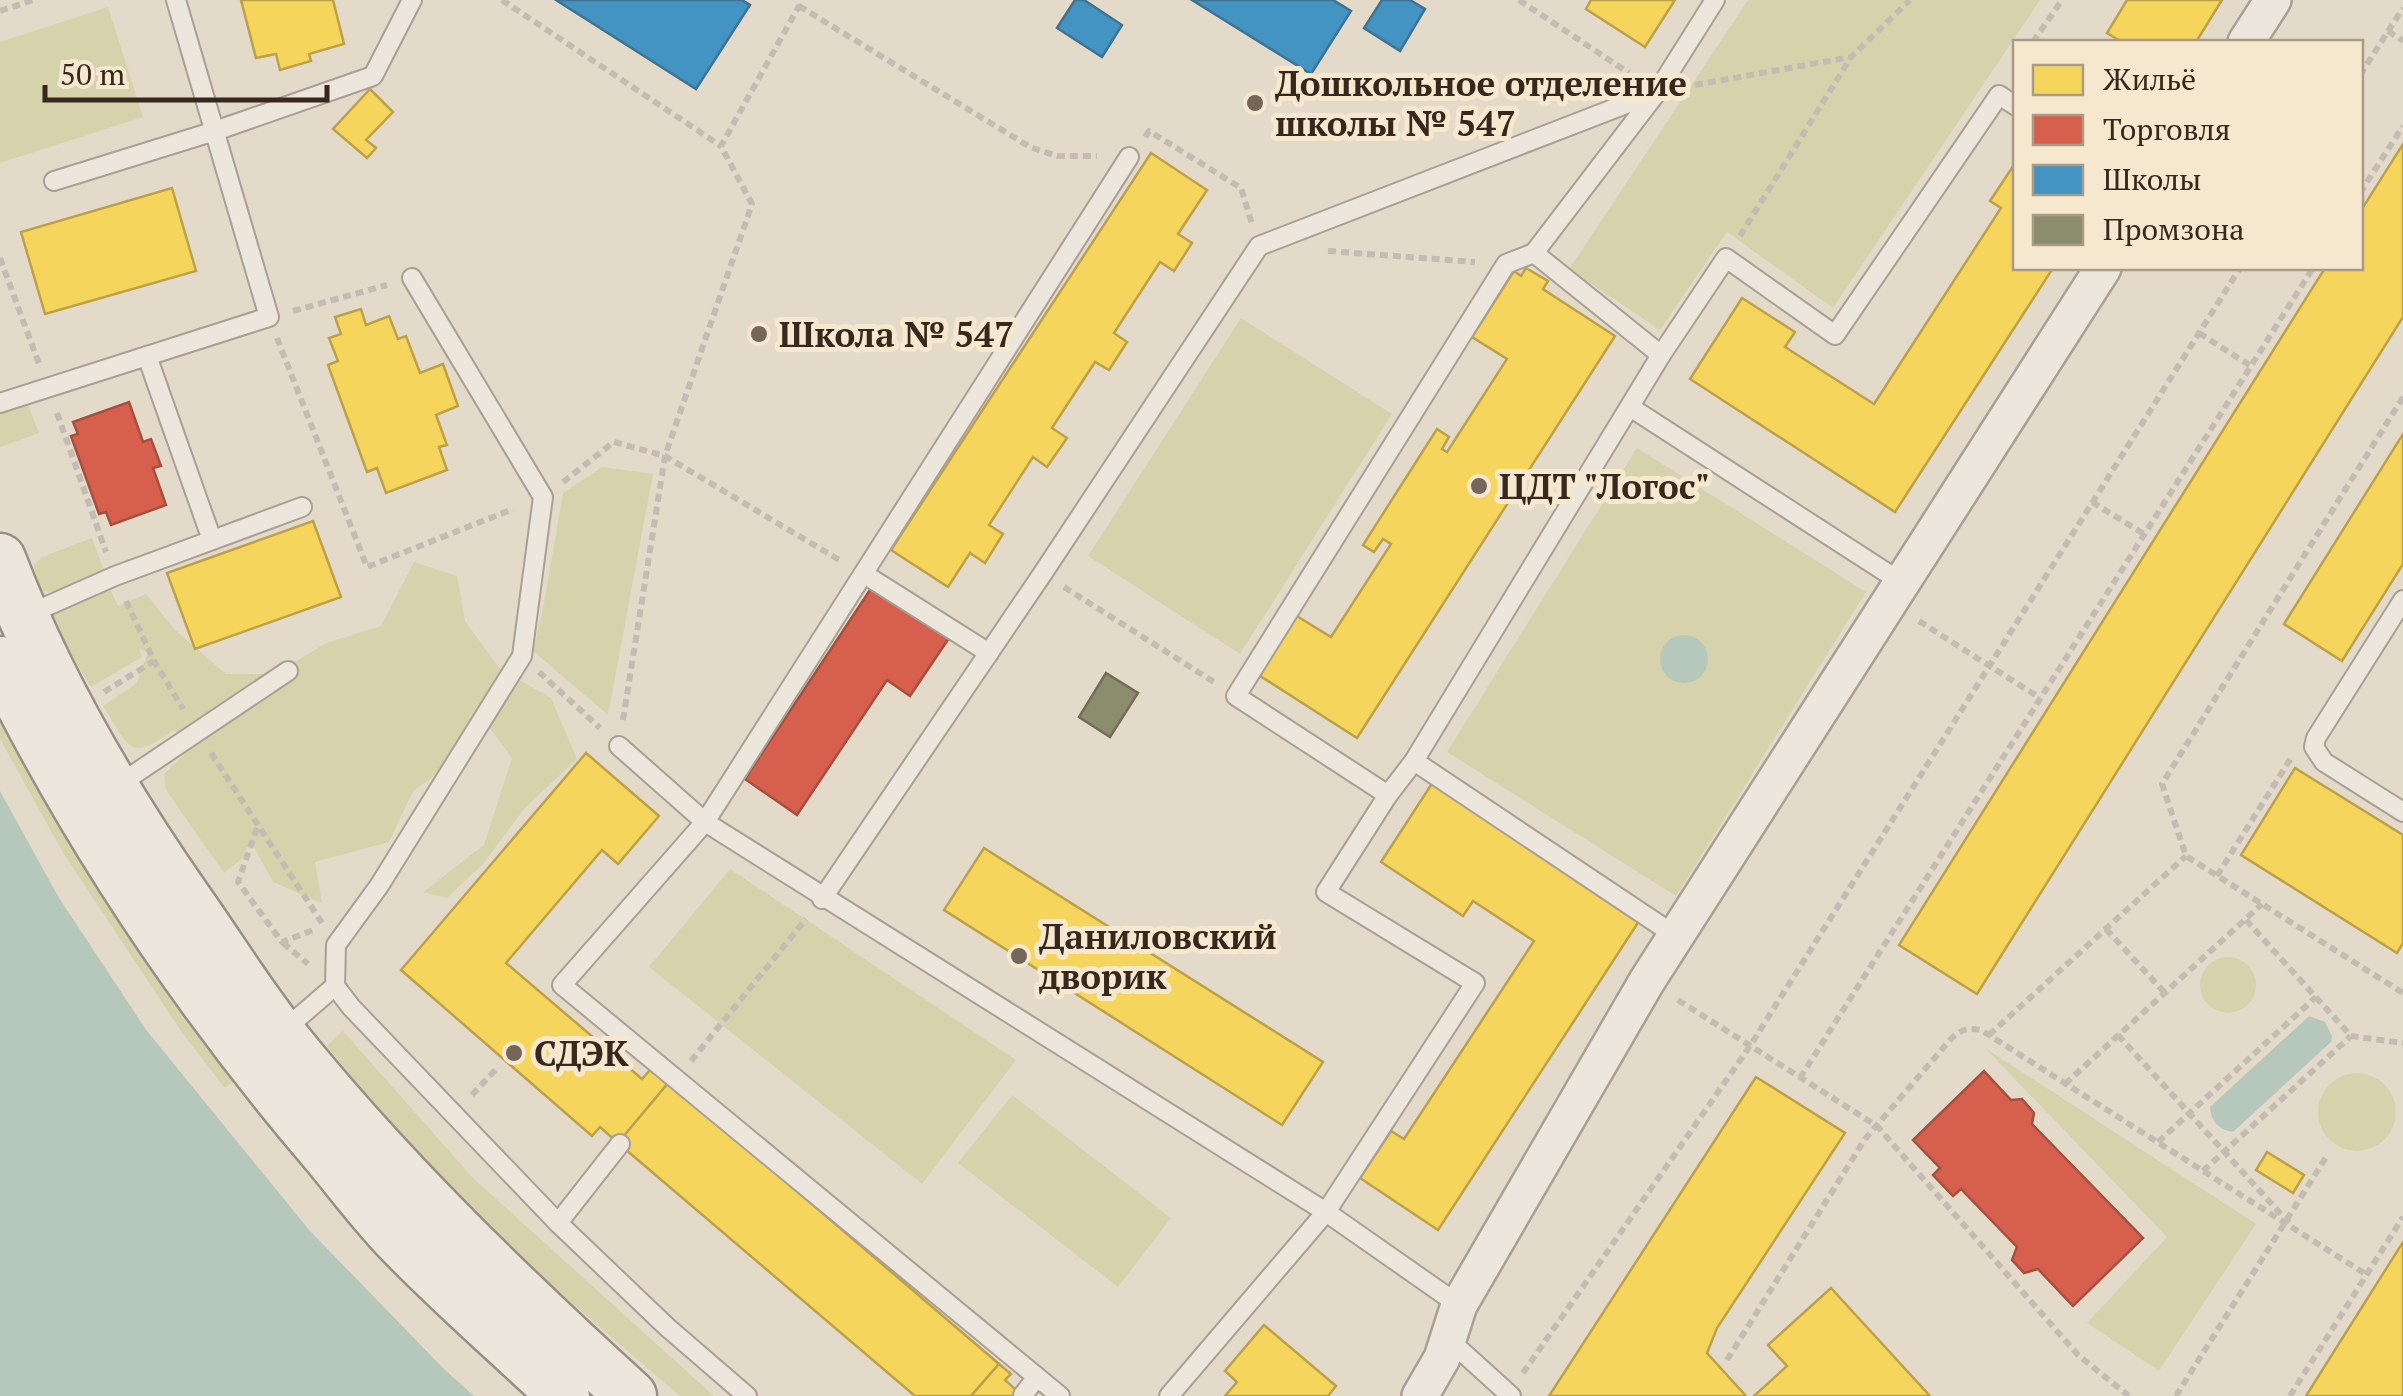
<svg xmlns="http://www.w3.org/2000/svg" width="2403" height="1396" viewBox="0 0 2403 1396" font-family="'PT Serif',serif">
  <rect width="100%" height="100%" fill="#e4daca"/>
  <!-- green -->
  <g fill="#d6d3ac">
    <path d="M1748 0H2040L1833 308 1727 232 1660 330 1569 269Z"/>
    <path d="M108 7 143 117 0 163V42Z"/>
    <path d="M1241 318 1392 414 1240 654 1088 556Z"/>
    <path d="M27 402 39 433 0 447V410Z"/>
    <path d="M1637 448 1866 592 1676 896 1447 752Z"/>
    <path d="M602 467 653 474 608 715 533 651 544 603 563 493Z"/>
    <path d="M92 538 105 573 52 592 42 591 33 567 42 557Z"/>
    <path d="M414 562 457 576 465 621 499 668 551 698 577 759 524 809 483 864 447 898 423 892 484 845 512 758 488 726 459 758 413 791 389 842 315 862 322 903 273 882 250 840 242 859 224 873 166 790 164 774 190 749 175 730C128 763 130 748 103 706L136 684 148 653 139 648 142 657 91 687 51 621 55 610 109 587 118 606 146 594 174 629 226 674H275L326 643 381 626Z"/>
    <path d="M0 709 239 1077 225 1088 183 1034 62 851 0 739Z"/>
    <path d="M730 869 1016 1060 922 1184 649 967Z"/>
    <circle cx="2228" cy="985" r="28"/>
    <path d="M343 1031 473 1178 714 1396H680C601 1328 520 1261 447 1186 404 1142 365 1094 327 1046Z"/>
    <path d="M1985 1048 2256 1224 2159 1371 2087 1323 2167 1237Z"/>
    <circle cx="2357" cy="1112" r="39"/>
    <path d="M1012 1095 1171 1218 1118 1287 958 1163Z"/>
  </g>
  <!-- water -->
  <g fill="#b6c8bb">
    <circle cx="1684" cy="659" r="24"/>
    <path d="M0 791 59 898 147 1031 310 1231 444 1369 474 1396H0Z"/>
    <path d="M2309 1016 2325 1022 2332 1036 2331 1042 2233 1132C2219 1130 2211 1122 2210 1107Z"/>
  </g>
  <!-- homes -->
  <g fill="#f6d55c" stroke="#bda149" stroke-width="2.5">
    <path d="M241 0H333L344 44 309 54 311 61 280 70 276 54 256 58Z"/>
    <path d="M1591 0H1675L1645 47 1586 9Z"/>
    <path d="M2127 0H2222L2196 42H2122L2107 33Z"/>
    <path d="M370 89 393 112 366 140 376 148 367 158 333 129Z"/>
    <path d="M2403 144V317L1977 994 1899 945 2325 268H2360V212Z"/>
    <path d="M1151 153 1207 190 1178 234 1192 243 1174 271 1160 262 1114 333 1127 342 1109 370 1095 362 1052 428 1067 438 1047 467 1033 457 989 525 1003 534 985 563 970 553 948 587 891 550Z"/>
    <path d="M2016 162V268H2053L1895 512 1690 379 1742 298 1795 332 1785 347 1874 404 2001 208 1990 201Z"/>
    <path d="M172 188 196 271 45 314 21 232Z"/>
    <path d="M1526 268 1548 281 1543 289 1615 336 1357 738 1257 674 1295 615 1331 637 1391 544 1383 539 1374 552 1363 545 1437 429 1449 437 1442 449 1447 452 1507 359 1472 337 1514 271 1521 276Z"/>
    <path d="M361 309 366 325 389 316 398 339 406 336 420 373 443 364 458 406 436 415 447 445 439 447 447 470 386 493 377 468 367 472 328 365 338 361 329 338 341 334 335 317Z"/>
    <path d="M2403 434V564L2342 661 2284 624Z"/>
    <path d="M313 521 341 597 195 649 167 573Z"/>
    <path d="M586 753 659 816 618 864 602 850 506 963 642 1079 652 1068 669 1082 618 1143 600 1127 592 1136 401 970Z"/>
    <path d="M2295 768 2403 835V943L2397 953 2241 855Z"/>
    <path d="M1433 782 1641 918 1438 1230 1360 1178 1391 1131 1404 1139 1534 941 1473 901 1463 916 1381 862Z"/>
    <path d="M984 848 1323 1062 1282 1125 944 910Z"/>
    <path d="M1756 1077 1845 1133 1717 1328 1707 1353 1746 1396H1549Z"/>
    <path d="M669 1082 999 1364 971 1396H915L618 1143Z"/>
    <path d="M2267 1152 2304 1175 2293 1193 2256 1170Z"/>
    <path d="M2403 1242V1396H2306L2333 1353Z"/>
    <path d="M1831 1288 1930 1396H1754L1787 1366 1768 1345Z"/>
    <path d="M1264 1325 1336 1386 1328 1396H1225L1237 1382 1225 1371Z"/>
    <path d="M999 1364 1011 1374 1005 1380 1023 1396H971Z"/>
  </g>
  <!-- shops -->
  <g fill="#d6604d" stroke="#a64f3e" stroke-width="2.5">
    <path d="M129 402 143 442 151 439 161 466 153 468 166 505 111 525 106 512 99 514 71 436 78 434 73 422Z"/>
    <path d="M872 587 949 638 910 696 887 680 797 815 745 779Z"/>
    <path d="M1984 1071 2011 1100 2022 1099 2034 1113 2032 1124 2143 1238 2073 1306 2038 1269 2024 1273 2012 1260 2017 1247 1961 1189 1953 1196 1933 1175 1940 1168 1913 1140Z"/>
  </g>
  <!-- schools -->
  <g fill="#4393c3" stroke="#3f7391" stroke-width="2.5">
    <path d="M556 0H742L750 5 696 89Z"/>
    <path d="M1075 0H1084L1122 25 1102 57 1057 28Z"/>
    <path d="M1192 0H1333L1351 11 1311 74Z"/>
    <path d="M1382 0H1410L1425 9 1400 51 1364 28Z"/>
  </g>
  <!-- industry -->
  <path fill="#8c8c6e" stroke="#726e55" stroke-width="2.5" d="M1106 673 1138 693 1110 737 1079 717Z"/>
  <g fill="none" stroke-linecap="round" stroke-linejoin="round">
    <!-- service casing -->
    <g stroke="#a99f94" stroke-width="22">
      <g id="service">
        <path d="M54 181 215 131 373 76 412 0"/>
        <path d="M412 278 543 497 522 656 379 886 336 945 335 986 351 1007 558 1223 620 1144"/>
        <path d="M1661 355 1726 258 1835 335 1999 95 2016 106"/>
        <path d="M147 356 212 540"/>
        <path d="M0 403 269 317 176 0"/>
        <path d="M1630 407 1901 582"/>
        <path d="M864 574 989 653"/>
        <path d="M2403 600 2316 738 2314 747 2324 762 2403 812"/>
        <path d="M29 614 115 576 302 507"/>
        <path d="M619 746 705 822 1326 1212 1459 1305"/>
        <path d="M1414 761 1676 936"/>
        <path d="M118 785 288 671"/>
        <path d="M1388 795 1414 761 1661 355 1534 253"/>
        <path d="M822 899 1043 573 1259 246 1657 92 1715 0"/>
        <path d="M284 1030 335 986"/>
        <path d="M558 1223 667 1327 747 1396"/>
        <path d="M1448 1339 1511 1396"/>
        <path d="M1023 1395 1037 1377"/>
        <path d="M1060 1396 562 985 705 822 1129 157"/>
        <path d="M1169 1396 1326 1212 1475 983 1326 892 1388 795 1236 696 1506 264 1534 253 1657 92"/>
      </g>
    </g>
    <!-- minor casing -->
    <g stroke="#a99f94" stroke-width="40">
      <g id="minor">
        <path d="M2246 42 2273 0"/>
        <path d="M1420 1396 1442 1358 1459 1305 1647 981 2103 268"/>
      </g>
    </g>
    <!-- secondary casing -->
    <g stroke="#988f84" stroke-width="55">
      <g id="secondary">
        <path d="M0 559C46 680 112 793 186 899 218 944 247 992 282 1036 386 1166 508 1284 631 1396"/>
        <path d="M0 662C88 840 197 1002 326 1153 350 1182 373 1213 399 1240 451 1294 509 1344 564 1396"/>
      </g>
    </g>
    <!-- path -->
    <g stroke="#c4bcb3" stroke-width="6" stroke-dasharray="8 5" stroke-linecap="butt">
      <path d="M502 0 721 146"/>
      <path d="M1519 0 1629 73"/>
      <path d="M799 6 1030 147 1057 156H1097"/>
      <path d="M0 11 33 0"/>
      <path d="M2388 31 2403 41"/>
      <path d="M2033 42 2062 0"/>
      <path d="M2360 75 2403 8"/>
      <path d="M1695 85 1851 57"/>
      <path d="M1145 137 1149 131 1241 188 1252 224"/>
      <path d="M2360 193 2403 126"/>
      <path d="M1740 236 1851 57 1910 0"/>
      <path d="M1328 251 1475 262"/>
      <path d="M0 258 39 364"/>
      <path d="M293 311 387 285"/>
      <path d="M2199 333 2251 366"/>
      <path d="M277 338 367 567 513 509"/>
      <path d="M2403 397 2162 784 2186 856 2403 993"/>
      <path d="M57 413 106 552"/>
      <path d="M563 482 614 442 665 456 841 561"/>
      <path d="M2092 502 2144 534"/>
      <path d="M1064 587 1214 682"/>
      <path d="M126 601 154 661 183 709"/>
      <path d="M1919 621 2040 698"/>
      <path d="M539 672 600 728"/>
      <path d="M104 692 154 661"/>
      <path d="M623 720 665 456 752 204 721 146 799 6 797 0"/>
      <path d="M211 753 322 923"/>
      <path d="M257 828 238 882 282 942 316 929"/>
      <path d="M2217 876 2291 758"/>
      <path d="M2246 920 2351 1036 2403 1043"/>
      <path d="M2106 929 2165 993"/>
      <path d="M283 943 308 964"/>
      <path d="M1678 1000 1877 1126 2078 1355 2129 1396"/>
      <path d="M1989 1035 2186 856"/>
      <path d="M2118 1035 2289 1223"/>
      <path d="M691 1061 806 919"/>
      <path d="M1800 1078 2313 268"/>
      <path d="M2065 1084 2262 904"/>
      <path d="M472 1095 497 1068"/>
      <path d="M2158 1142 2316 997"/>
      <path d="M2203 1171 2351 1036"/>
      <path d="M1727 1360 1865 1139 1950 1040C1960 1030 1967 1027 1981 1030L2367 1275"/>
      <path d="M1523 1373 1750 1046 2240 268"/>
      <path d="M2176 1396 2328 1154"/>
      <path d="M2290 1396 2403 1217"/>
    </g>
    <!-- service -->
    <use href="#service" stroke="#ece6dc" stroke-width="18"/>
    <!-- minor -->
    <use href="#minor" stroke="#ece6dc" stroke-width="35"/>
    <!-- secondary -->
    <use href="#secondary" stroke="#ece6dc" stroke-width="50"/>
  </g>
  <!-- markers -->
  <g fill="#746659" stroke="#f6e8cf" stroke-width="4">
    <circle cx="1255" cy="103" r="10"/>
    <circle cx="759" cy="334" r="10"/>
    <circle cx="1479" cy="486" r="10"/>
    <circle cx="1019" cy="956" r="10"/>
    <circle cx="514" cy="1053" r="10"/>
  </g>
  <g text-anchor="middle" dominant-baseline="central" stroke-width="10" stroke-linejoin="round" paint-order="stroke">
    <!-- poi labels -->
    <g font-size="35" font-weight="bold" fill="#37271c" stroke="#f6e8cf" text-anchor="start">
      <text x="1275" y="83">Дошкольное отделение<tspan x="1275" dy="40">школы № 547</tspan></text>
      <text x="779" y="334">Школа № 547</text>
      <text x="1499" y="486">ЦДТ "Логос"</text>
      <text x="1039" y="936">Даниловский<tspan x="1039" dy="40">дворик</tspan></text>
      <text x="534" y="1053">СДЭК</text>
    </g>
  </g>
  <!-- legend -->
  <rect x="2013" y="40" width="350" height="230" fill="#f6e8cf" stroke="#aa9b87" stroke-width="2.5"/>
  <rect x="2033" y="65" width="50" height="30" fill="#f6d55c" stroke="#aa9b87" stroke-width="2.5"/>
  <text x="2103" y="90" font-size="30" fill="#37271c">Жильё</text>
  <rect x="2033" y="115" width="50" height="30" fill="#d6604d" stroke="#aa9b87" stroke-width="2.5"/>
  <text x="2103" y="140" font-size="30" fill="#37271c">Торговля</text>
  <rect x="2033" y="165" width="50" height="30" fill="#4393c3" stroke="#aa9b87" stroke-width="2.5"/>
  <text x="2103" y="190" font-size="30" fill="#37271c">Школы</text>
  <rect x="2033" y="215" width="50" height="30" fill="#8c8c6e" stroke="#aa9b87" stroke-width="2.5"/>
  <text x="2103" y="240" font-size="30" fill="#37271c">Промзона</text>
  <!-- scale -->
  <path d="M45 85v15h282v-15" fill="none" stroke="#37271c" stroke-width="5"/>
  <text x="60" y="85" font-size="30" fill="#37271c" stroke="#f6e8cf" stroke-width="8" paint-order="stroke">50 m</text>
</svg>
